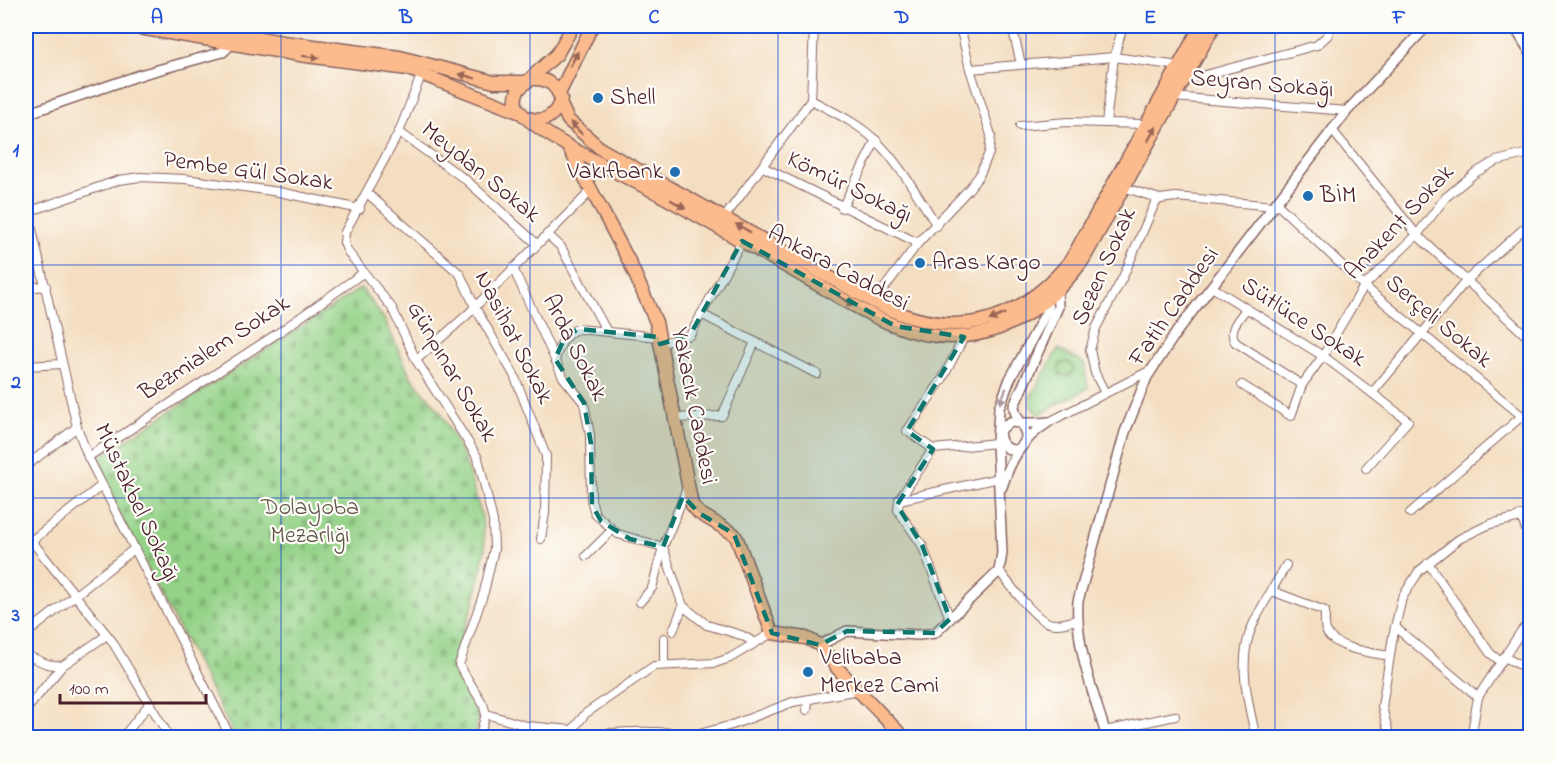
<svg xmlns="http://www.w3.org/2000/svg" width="1556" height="763" viewBox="0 0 1556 763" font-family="'Indie Flower',sans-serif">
  <defs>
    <pattern id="grass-dots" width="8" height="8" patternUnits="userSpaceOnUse" patternTransform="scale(1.5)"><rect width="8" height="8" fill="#95d389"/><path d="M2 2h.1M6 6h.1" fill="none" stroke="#82b576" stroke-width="1.8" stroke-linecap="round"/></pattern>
    <pattern id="cemetery-stones" width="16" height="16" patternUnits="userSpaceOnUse" patternTransform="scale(1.5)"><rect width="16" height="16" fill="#95d389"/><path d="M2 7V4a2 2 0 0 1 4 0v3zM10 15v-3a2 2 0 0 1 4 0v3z" fill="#82b576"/></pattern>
  </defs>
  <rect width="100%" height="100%" fill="#fdfcf7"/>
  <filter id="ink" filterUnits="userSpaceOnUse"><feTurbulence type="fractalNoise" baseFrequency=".0167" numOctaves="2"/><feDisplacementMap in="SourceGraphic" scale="12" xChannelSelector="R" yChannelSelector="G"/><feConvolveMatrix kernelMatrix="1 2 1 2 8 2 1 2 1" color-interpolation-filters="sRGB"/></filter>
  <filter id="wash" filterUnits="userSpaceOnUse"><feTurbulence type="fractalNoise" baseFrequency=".008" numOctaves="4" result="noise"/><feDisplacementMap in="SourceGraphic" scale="24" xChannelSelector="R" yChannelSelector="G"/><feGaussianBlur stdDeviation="1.35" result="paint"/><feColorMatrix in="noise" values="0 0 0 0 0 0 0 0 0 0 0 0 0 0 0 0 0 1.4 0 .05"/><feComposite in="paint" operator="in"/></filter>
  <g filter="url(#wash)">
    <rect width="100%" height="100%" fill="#f4dec1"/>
    <!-- grass -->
    <path fill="url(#grass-dots)" stroke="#70795a" stroke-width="1.5" d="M1058 349 1084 363 1088 388 1038 415 1031 406V396Z"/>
    <!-- cemetery -->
    <path fill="url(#cemetery-stones)" stroke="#70795a" stroke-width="1.5" d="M361 288 384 319 411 377 440 411 465 460 482 517 485 549 475 599 452 666 479 712 475 737H235L120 515 95 460Z"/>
    <!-- pitch -->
    <circle fill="#95d389" stroke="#70795a" stroke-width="1.5" cx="1066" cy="369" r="7"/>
  </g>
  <g filter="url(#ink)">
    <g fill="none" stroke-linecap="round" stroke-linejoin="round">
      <!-- minor casing -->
      <g stroke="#866260" stroke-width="10">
        <g id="minor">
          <path d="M1012 26 1021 64"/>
          <path d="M970 69 1114 57 1179 66"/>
          <path d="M422 73 399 132 345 232 344 243 348 252 392 308 416 360 478 458 493 521 494 549 484 592 459 665 483 704 486 714 479 738"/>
          <path d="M1183 81 1317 45 1328 35 1330 26"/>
          <path d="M1173 97 1347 111"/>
          <path d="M811 100C833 112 856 122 874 139 898 161 920 199 937 226"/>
          <path d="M1106 123 1114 57 1123 26"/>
          <path d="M1020 126 1067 122 1145 124"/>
          <path d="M1332 130 1417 235 1530 339"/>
          <path d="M399 132 466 180 537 244"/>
          <path d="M763 167 918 243"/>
          <path d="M1123 187 1160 199"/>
          <path d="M367 193 460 274 475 307 514 375 546 456 545 513 541 539"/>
          <path d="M26 203 77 427 88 457 231 738"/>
          <path d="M1276 203 1364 286 1522 416 1410 513"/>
          <path d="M842 208 876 140"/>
          <path d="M28 212 119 180 140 177 185 179 279 192 360 209"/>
          <path d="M724 218 811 100 814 26"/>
          <path d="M547 234 561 247 606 330"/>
          <path d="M513 268 563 377 584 403 590 435 591 499 595 514 618 534 663 547 652 588 640 602"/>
          <path d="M1212 287 1323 356 1372 393"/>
          <path d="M26 288 46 286"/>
          <path d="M874 302 918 243 968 190 979 176 989 153 991 135 970 69 960 26"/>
          <path d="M1246 309C1238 320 1228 329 1235 342L1302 385"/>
          <path d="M701 314 817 374"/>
          <path d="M964 337 943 378 907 431 933 449 997 443"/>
          <path d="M660 344 690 335 742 241"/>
          <path d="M555 359C559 347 565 332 578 329L659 337"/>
          <path d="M416 360 467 315 593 189"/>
          <path d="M26 366 62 364"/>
          <path d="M1242 385 1291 416 1302 385 1323 356 1364 286 1417 235 1445 198 1475 173 1496 161 1530 153"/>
          <path d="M1105 393 1095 373 1090 350 1096 328 1123 277 1155 203 1160 199 1176 197 1274 206"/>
          <path d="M675 418 722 416 755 342"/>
          <path d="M1049 422 1151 370"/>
          <path d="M88 457 278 333 363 273"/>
          <path d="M26 466 77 427"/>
          <path d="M1366 468 1408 421 1372 393 1466 281 1530 223"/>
          <path d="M687 488 663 547 683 606 707 625 741 635 754 642"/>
          <path d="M899 500 933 449"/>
          <path d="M1520 515 1530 539"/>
          <path d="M26 534 112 641 170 738"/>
          <path d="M26 545 101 486"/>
          <path d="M586 556 612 530"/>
          <path d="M1428 563 1490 653 1501 662"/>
          <path d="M999 571C1010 584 1033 618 1049 623 1058 626 1068 622 1077 620"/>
          <path d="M1272 591 1325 611C1325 616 1324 624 1326 630 1332 649 1373 653 1390 656"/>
          <path d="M950 619 922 545 898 510 899 500 999 478"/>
          <path d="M1395 627 1478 697"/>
          <path d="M673 631 683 606"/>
          <path d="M26 634 134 549"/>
          <path d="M26 655 47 664 62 666"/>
          <path d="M1504 657 1530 670"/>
          <path d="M664 664V638"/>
          <path d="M26 710 62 666 107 635"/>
          <path d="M807 710 808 700"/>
          <path d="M486 714 527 726 571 730"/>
          <path d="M1105 731 1175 716"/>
          <path d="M122 738 150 703"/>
          <path d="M566 738 585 714 654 666 715 663 730 658 772 633"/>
          <path d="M569 738C608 732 650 729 689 735"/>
          <path d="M685 738 732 725 793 702 859 690"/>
          <path d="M1256 738C1248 703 1237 661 1252 627 1261 606 1275 586 1286 565"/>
          <path d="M1390 738 1382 707 1393 636 1402 598 1419 571 1459 539 1490 524 1530 515"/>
          <path d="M1471 738 1478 697 1522 630 1530 622"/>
        </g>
      </g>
      <!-- tertiary casing -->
      <g stroke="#866260" stroke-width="12">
        <g id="tertiary">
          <path d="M1514 26 1530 52"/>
          <path d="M26 114 143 74 223 52 234 41"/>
          <path d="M1049 422C1035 424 1024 423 1010 422L1000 430C996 447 1018 459 1025 441 1030 429 1014 419 1014 406L1058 307 1057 290 1052 288"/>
          <path d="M1002 487C1010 461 1022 439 1046 424"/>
          <path d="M820 645 847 631 919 635 935 633 999 571 1002 553 997 443 999 408 1010 379 1048 309 1046 296"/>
          <path d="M1107 738C1094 694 1075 648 1078 601L1125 432 1147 377 1178 330 1347 111 1427 26"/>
        </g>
      </g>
      <!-- primary casing -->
      <g stroke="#866260" stroke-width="15">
        <g id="primary">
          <path d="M127 26 306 56 408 69 521 113"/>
          <path d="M189 26 283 42 400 57 494 82H525"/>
          <path d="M573 26 557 54 518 90C516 95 514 101 517 107 529 132 636 181 664 197 711 223 759 251 806 278 835 294 863 313 894 325 971 356 1037 323 1083 260L1214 26"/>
          <path d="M559 94 592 26"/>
          <path d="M560 103 568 120 601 149 874 302C951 342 1016 327 1071 260L1201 26"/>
          <path d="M529 118C545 124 556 115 561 99 556 85 548 78 532 79"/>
          <path d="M568 146 630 263 656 322 692 505 699 513 734 534 737 539 772 633 806 638 820 645 838 669 904 738"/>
        </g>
      </g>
      <!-- minor -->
      <use href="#minor" stroke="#fff" stroke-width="8"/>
      <!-- tertiary -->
      <use href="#tertiary" stroke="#fff" stroke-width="9"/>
      <!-- primary -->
      <use href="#primary" stroke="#fbbb8d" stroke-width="12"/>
    </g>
    <!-- one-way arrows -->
    <defs><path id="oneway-solid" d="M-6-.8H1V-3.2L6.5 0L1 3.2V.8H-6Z" transform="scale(1.5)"/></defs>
    <g fill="#9a6557">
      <use href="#oneway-solid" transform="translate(311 57) rotate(7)"/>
      <use href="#oneway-solid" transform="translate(574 59) rotate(-62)"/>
      <use href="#oneway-solid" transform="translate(467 76) rotate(-165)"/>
      <use href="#oneway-solid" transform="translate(576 128) rotate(-134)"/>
      <use href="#oneway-solid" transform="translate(1152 134) rotate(-60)"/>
      <use href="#oneway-solid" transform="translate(678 204) rotate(30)"/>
      <use href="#oneway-solid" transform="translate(743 228) rotate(-151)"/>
      <use href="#oneway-solid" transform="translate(847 301) rotate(30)"/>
      <use href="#oneway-solid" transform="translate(997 317) rotate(157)"/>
    </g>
    <use fill="#ae9aa0" href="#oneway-solid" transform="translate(1003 396) rotate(112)"/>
  </g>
  <!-- marked area -->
  <path fill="#0f766e" fill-opacity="0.2" stroke="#0f766e" stroke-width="4.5" stroke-dasharray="12 8" stroke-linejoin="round" d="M742 241 895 326 964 337 907 431 933 449 897 505 922 545 950 619 935 633 847 631 820 645 772 633 734 534 699 513 683 496 663 547 630 539 601 521 592 505 591 444 584 403 555 359 565 337 578 329 659 337 660 344 690 335Z"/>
  <!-- grid -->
  <path fill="none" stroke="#1d4ed8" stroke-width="1.5" stroke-opacity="0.55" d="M281 26V738M530 26V738M778 26V738M1026 26V738M1275 26V738M26 265H1530M26 498H1530"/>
  <!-- markers -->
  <g fill="#1f6fb2" stroke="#fdfcf7" stroke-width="2">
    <circle cx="598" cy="98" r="6"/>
    <circle cx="675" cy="172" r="6"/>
    <circle cx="1308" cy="196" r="6"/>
    <circle cx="920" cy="263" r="6"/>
    <circle cx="808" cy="672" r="6"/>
  </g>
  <g text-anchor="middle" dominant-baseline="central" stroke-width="4.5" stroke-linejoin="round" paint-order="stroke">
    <!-- street labels -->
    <g font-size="24" fill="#4a1f2b" stroke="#fdfcf7">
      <text transform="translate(1262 85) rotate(5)">Seyran Sokağı</text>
      <text transform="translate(248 172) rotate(8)">Pembe Gül Sokak</text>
      <text transform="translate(480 173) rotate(39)">Meydan Sokak</text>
      <text transform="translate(849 188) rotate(26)">Kömür Sokağı</text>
      <text transform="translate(1400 223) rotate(-47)">Anakent Sokak</text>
      <text transform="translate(1105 267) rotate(-66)">Sezen Sokak</text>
      <text transform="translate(838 269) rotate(28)">Ankara Caddesi</text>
      <text transform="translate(1175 307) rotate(-55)">Fatih Caddesi</text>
      <text transform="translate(1438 322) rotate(40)">Serçeli Sokak</text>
      <text transform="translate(1303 323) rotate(33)">Sütlüce Sokak</text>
      <text transform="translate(513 338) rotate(63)">Nasihat Sokak</text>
      <text transform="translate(574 348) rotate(63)">Arda Sokak</text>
      <text transform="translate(215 349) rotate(-33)">Bezmialem Sokak</text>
      <text transform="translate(451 372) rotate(60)">Günpınar Sokak</text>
      <text transform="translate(693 406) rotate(79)">Yakacık Caddesi</text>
      <text transform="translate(136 503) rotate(65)">Müstakbel Sokağı</text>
    </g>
    <!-- poi labels -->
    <g font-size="24" fill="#4a1f2b" stroke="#fdfcf7" text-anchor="start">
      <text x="610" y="98">Shell</text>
      <text x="663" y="172" text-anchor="end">Vakıfbank</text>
      <text x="1320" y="196">BİM</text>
      <text x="932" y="263">Aras Kargo</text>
      <text x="820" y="658">Velibaba<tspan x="820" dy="28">Merkez Cami</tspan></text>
    </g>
    <!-- park labels -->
    <g font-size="24" fill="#605547" stroke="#fdfcf7">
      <text x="310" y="508">Dolayoba<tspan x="310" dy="28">Mezarlığı</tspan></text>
    </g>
  </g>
  <!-- margin -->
  <rect width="1556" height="763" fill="none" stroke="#fdfcf7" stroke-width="66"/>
  <!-- scale -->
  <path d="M60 694v9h146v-9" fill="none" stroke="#4a1f2b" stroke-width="3"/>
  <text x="69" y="694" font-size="18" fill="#4a1f2b" stroke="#fdfcf7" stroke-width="4.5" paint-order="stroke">100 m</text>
  <rect x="33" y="33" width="1490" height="697" fill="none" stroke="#1d4ed8" stroke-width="2"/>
  <g font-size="20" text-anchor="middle" font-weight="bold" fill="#1d4ed8">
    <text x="157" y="23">A</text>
    <text x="406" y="23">B</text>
    <text x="654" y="23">C</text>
    <text x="902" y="23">D</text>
    <text x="1150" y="23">E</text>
    <text x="1399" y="23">F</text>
    <text x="16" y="156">1</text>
    <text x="16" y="388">2</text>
    <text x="16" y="621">3</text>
  </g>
</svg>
